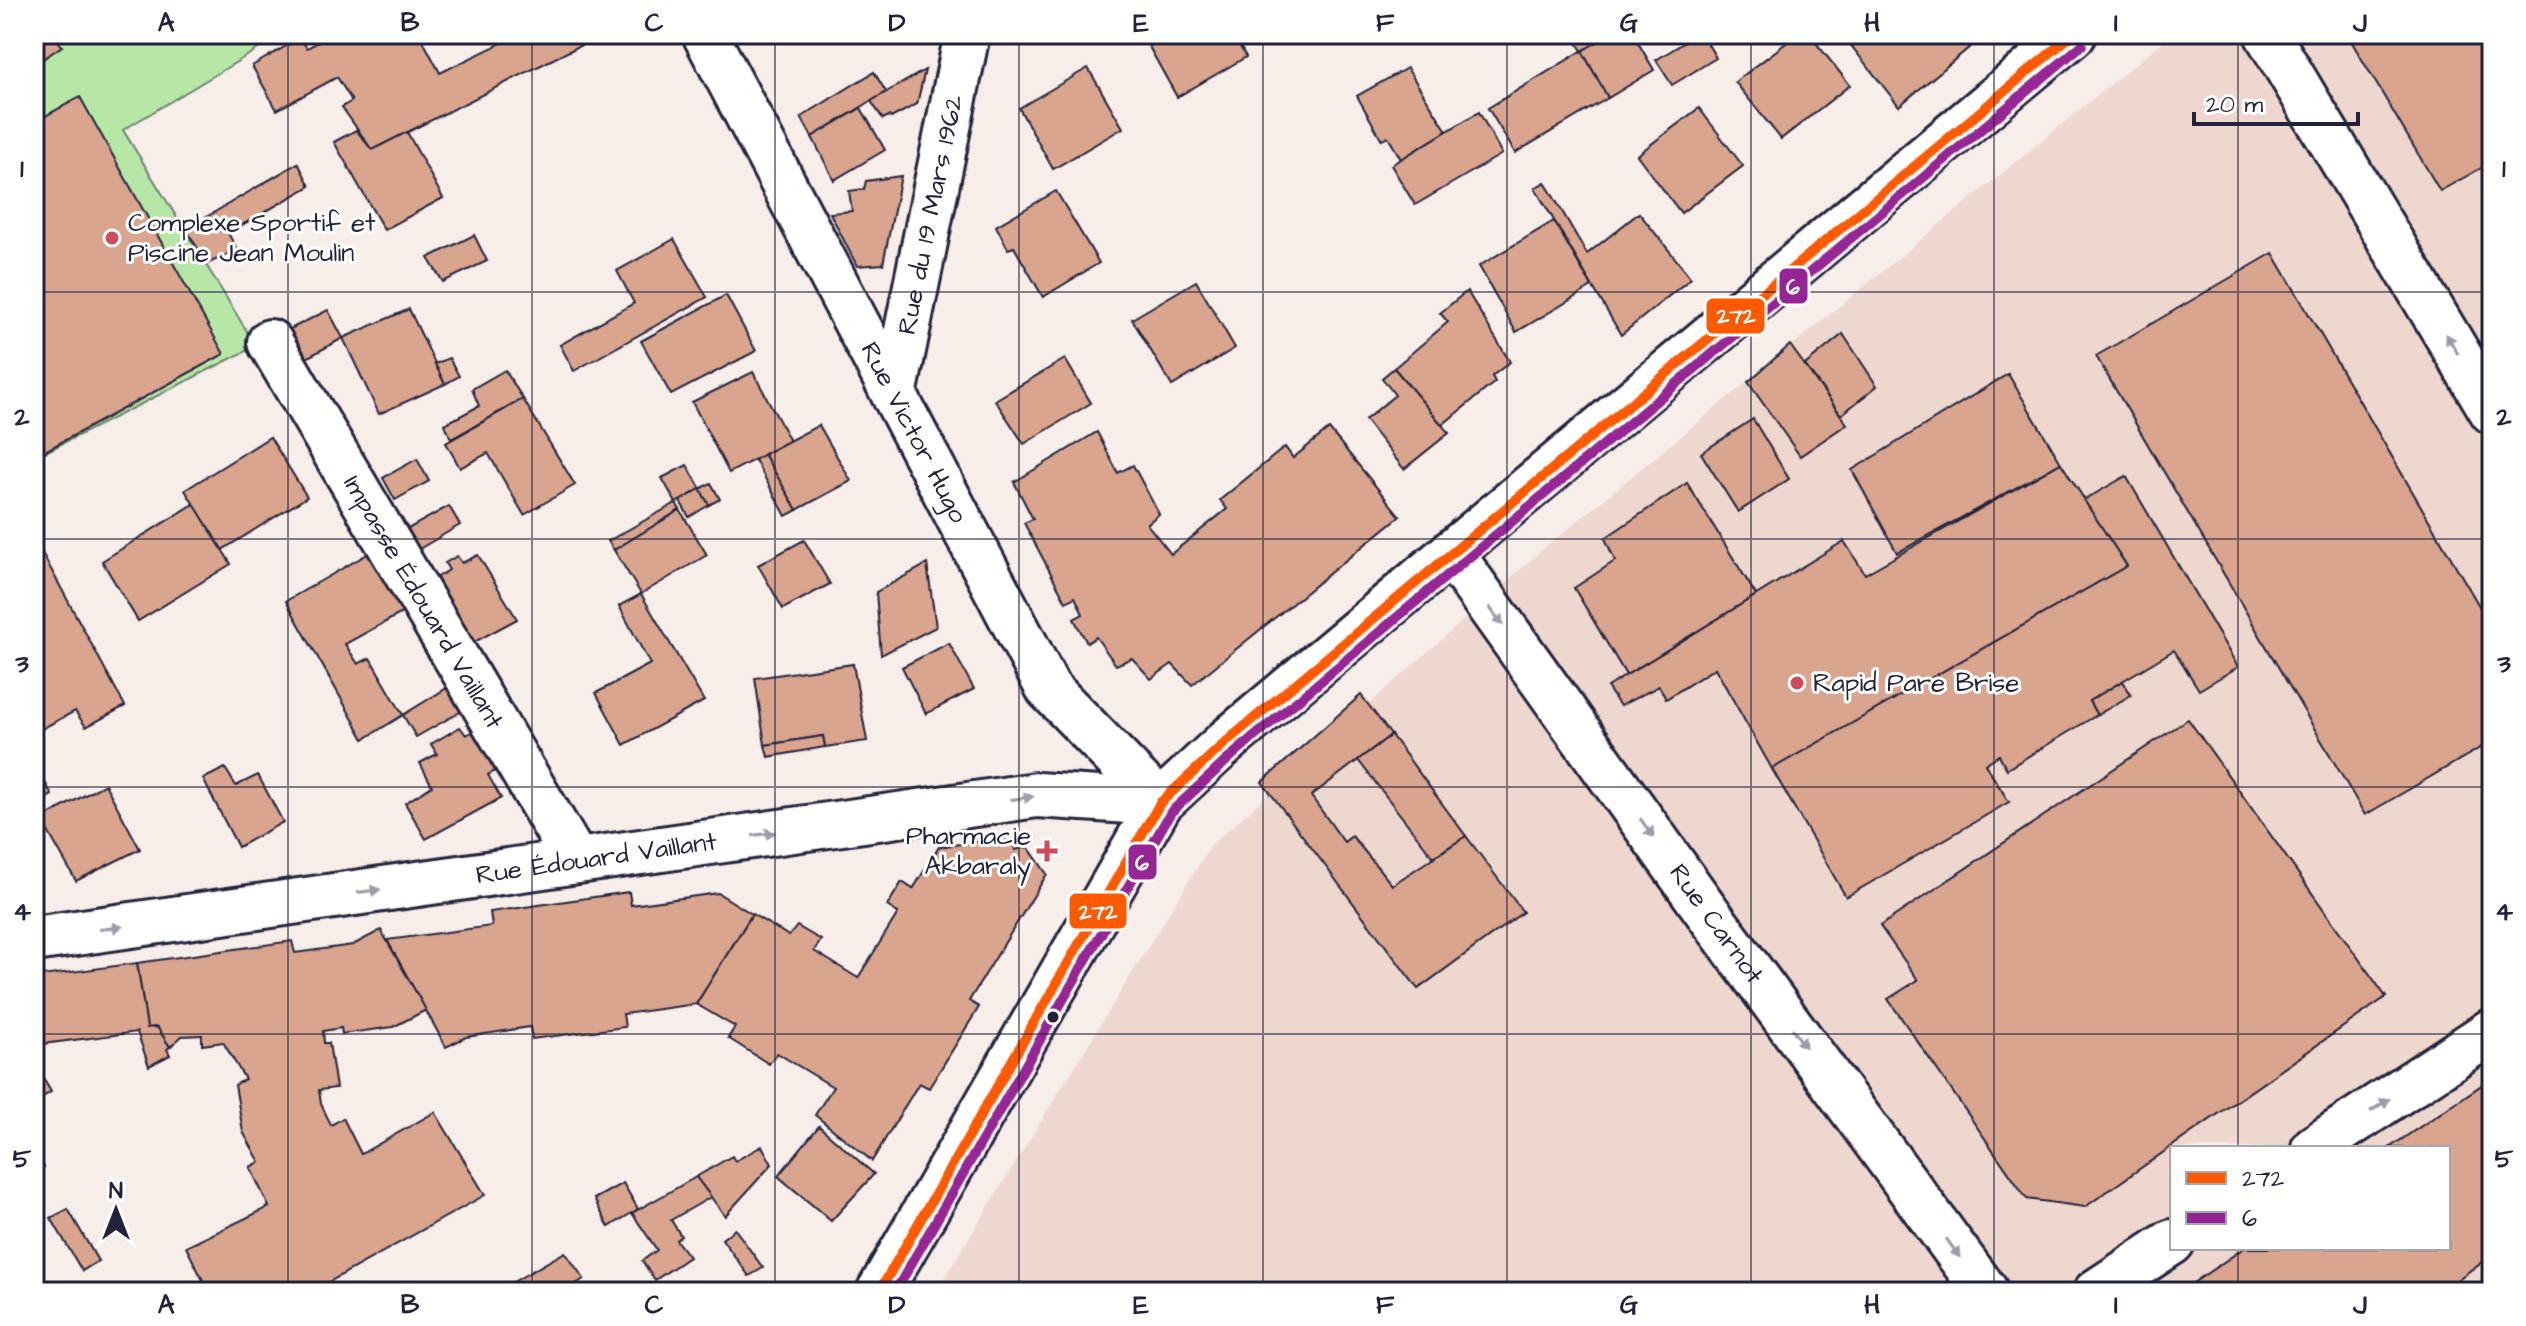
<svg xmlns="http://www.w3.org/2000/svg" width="2526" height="1326" viewBox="0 0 2526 1326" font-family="'Architects Daughter',sans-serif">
  <rect width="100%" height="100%" fill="#f7ede9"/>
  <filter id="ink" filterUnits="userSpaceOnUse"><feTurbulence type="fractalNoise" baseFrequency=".0125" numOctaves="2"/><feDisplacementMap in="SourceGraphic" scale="16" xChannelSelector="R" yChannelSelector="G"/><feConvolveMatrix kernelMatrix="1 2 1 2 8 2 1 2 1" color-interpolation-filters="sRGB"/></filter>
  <g filter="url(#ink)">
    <!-- built -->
    <path fill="#eed7ce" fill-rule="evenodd" d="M2172 34H2492V1292H936L1211 845 1541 551ZM2172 1148H2448V1248H2172Z"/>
    <!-- green -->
    <path fill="#b7e7a7" stroke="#6c8471" stroke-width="2" d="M34 34H283L123 130 256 346 34 458Z"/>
    <!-- building -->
    <g fill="#d9a58f" stroke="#22223b" stroke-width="2">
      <path d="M34 34H61L56 38 62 46 34 65Z"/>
      <path d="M334 34H422L420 35 440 73 520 34 599 36 372 150 342 107 352 101 337 77 277 110 252 66 300 38 307 48Z"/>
      <path d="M1146 34H1233L1246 57 1177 97 1143 36Z"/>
      <path d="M1572 34H1602L1605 38 1582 51Z"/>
      <path d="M1611 34H1633L1654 70 1608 98 1582 51Z"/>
      <path d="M1698 34H1702L1716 58 1672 85 1656 60Z"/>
      <path d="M1798 34H1809L1850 85 1781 139 1735 82Z"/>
      <path d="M1842 34H1864L1867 38 1872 34H1961L1971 46 1899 106Z"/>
      <path d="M2347 34H2492V162L2440 191Z"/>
      <path d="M1582 51 1608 98 1515 153 1488 108Z"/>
      <path d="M1088 68 1123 128 1053 169 1019 108Z"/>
      <path d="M1407 68 1447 131 1401 159 1388 137 1382 140 1357 96Z"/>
      <path d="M925 70 917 104 891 118 889 116 883 119 871 101Z"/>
      <path d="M874 72 886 92 812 137 801 117Z"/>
      <path d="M80 97 224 354 34 457V122Z"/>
      <path d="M861 108 885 150 834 180 812 137Z"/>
      <path d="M1699 108 1743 166 1681 213 1637 155Z"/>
      <path d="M1479 112 1502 154 1415 205 1391 165Z"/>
      <path d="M356 130 372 150 407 132 443 198 384 230 334 142Z"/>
      <path d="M298 163 310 186 228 233 237 250 207 264 186 229Z"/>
      <path d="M901 176 883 264 857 266 830 213 852 211 849 191 864 189 866 181Z"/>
      <path d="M1545 182 1587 254 1639 213 1691 278 1621 335 1535 188Z"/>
      <path d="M1056 191 1099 263 1043 297 1014 247 1008 249 996 226Z"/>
      <path d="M1554 221 1592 287 1516 332 1479 266Z"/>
      <path d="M474 235 487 261 443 282 428 258Z"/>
      <path d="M674 239 707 297 574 371 560 345 634 303 617 271Z"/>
      <path d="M2273 253 2492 628V741L2365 815 2096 356Z"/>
      <path d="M1196 281 1235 348 1172 386 1132 319Z"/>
      <path d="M1467 291 1510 362 1492 376 1495 382 1442 425 1394 368 1448 322 1440 313Z"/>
      <path d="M726 295 756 351 671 395 641 341Z"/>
      <path d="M409 309 445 384 379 414 343 338Z"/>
      <path d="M328 310 343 338 303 360 286 331Z"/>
      <path d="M1843 334 1877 386 1841 415 1805 365Z"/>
      <path d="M1790 345 1847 424 1800 456 1748 382Z"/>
      <path d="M449 358 459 376 445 384 435 364Z"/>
      <path d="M1065 359 1091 403 1024 444 995 400Z"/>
      <path d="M1394 368 1449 433 1404 469 1365 420 1395 395 1382 378Z"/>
      <path d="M505 370 523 399 451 439 445 424 479 406 472 389Z"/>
      <path d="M753 372 790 441 729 473 692 402Z"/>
      <path d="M2008 374 2061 463 1897 553 1852 470Z"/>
      <path d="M523 399 575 485 524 515 488 453 460 468 446 443Z"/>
      <path d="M1753 419 1789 479 1738 512 1701 453Z"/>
      <path d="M819 425 851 481 797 510 764 454Z"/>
      <path d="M1329 429 1400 516 1192 685 1172 664 1151 679 1132 658 1116 665 1096 637 1087 643 1074 619 1083 614 1075 597 1066 602 1024 523 1033 519 1014 482 1097 432 1118 473 1133 465 1159 514 1147 524 1171 554 1227 509 1220 500 1285 447 1293 458Z"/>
      <path d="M270 437 307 497 222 550 185 490Z"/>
      <path d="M764 454 797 510 786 516 755 460Z"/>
      <path d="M417 459 429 481 395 500 383 478Z"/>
      <path d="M2061 463 2127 566 1772 769 1715 668 1666 699 1659 686 1620 706 1607 687 1844 541 1865 574Z"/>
      <path d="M687 465 701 489 676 503 662 478Z"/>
      <path d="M2126 476 2238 667 2199 690 2174 650 2089 701 2097 715 2007 769 1999 755 1985 764 2009 802 1846 897 1772 769 2127 566 2084 500Z"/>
      <path d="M711 483 720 499 709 505 700 489Z"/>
      <path d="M1687 483 1756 595 1626 675 1574 588 1615 561 1605 538Z"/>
      <path d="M700 489 709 505 689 517 680 501Z"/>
      <path d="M676 503 680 510 614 550 608 541Z"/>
      <path d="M194 504 231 564 138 621 102 561Z"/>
      <path d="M449 506 460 525 414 552 402 532Z"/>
      <path d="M680 510 707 555 641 594 614 550Z"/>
      <path d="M34 538 125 706 86 727 75 711 34 733V651L42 646 34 630Z"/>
      <path d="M804 540 830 584 783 609 758 565Z"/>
      <path d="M376 549 411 608 345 644 358 664 370 658 403 715 364 739 286 601Z"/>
      <path d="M478 555 517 619 469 645 431 581 449 570 445 563 457 556 462 563Z"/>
      <path d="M927 564 936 627 881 655 876 592Z"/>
      <path d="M641 594 704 701 624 745 596 693 650 664 619 606Z"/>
      <path d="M949 643 974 689 926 714 902 667Z"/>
      <path d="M853 664 867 741 825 747 823 736 765 745 755 678Z"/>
      <path d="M2123 681 2131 695 2097 715 2089 701Z"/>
      <path d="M455 683 469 707 416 737 403 715Z"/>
      <path d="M1361 695 1391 735 1311 796 1344 842 1352 836 1392 885 1466 836 1523 912 1418 989 1262 782Z"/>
      <path d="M2188 719 2386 997 2085 1207 2027 1199 1888 999 1918 980 1880 926Z"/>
      <path d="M460 727 466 735 481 727 497 770 488 775 501 798 426 839 405 803 432 786 420 763 437 754 431 744Z"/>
      <path d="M1391 735 1466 836 1433 857 1358 760Z"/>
      <path d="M823 736 825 747 768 757 765 745Z"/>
      <path d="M34 762 52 795 34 805Z"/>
      <path d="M225 768 236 786 258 775 283 822 238 847 203 779Z"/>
      <path d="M105 784 140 849 76 881 41 819Z"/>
      <path d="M1012 837 1015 850 1028 847 1047 874 969 1001 979 1007 929 1088 919 1083 872 1161 815 1115 833 1087 777 1053 769 1064 728 1038 735 1027 696 1004 752 914 789 936 797 926 821 940 814 951 858 978 898 913 887 906 902 882 913 889 939 847Z"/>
      <path d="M629 892 631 905 718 893 752 914 696 1004 623 1014 625 1027 532 1039 530 1027 466 1037 446 1047 387 940 492 926 490 912Z"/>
      <path d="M381 930 426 1010 393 1027 342 1034 341 1028 323 1031 324 1043H329L336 1088 319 1090 321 1104 331 1125 343 1118 361 1154 435 1112 485 1195 311 1292H209L186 1247 269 1207 250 1167 260 1162 243 1132 235 1085 245 1079 223 1042 202 1045V1035L182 1036 170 1047 157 1027 147 1028 137 963 292 941 295 953 353 945Z"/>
      <path d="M137 963 147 1028 157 1027 170 1047 167 1049 170 1055 149 1066 137 1032 34 1045V977Z"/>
      <path d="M34 1062 51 1092 34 1102Z"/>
      <path d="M2492 1078V1268L2486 1259 2440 1292H2180L2244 1248H2448V1148H2389Z"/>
      <path d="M819 1126 874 1174 831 1221 778 1176Z"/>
      <path d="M762 1146 772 1164 725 1216 696 1177 732 1156 735 1161Z"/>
      <path d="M34 1150 44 1167 34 1172Z"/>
      <path d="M696 1177 711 1197 671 1220 681 1236 676 1240 689 1257 655 1280 642 1261 657 1250 632 1213Z"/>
      <path d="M623 1183 638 1209 609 1227 594 1199Z"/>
      <path d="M68 1209 98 1261 82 1271 51 1218Z"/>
      <path d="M735 1229 763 1268 749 1276 722 1239Z"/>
      <path d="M565 1252 584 1279 562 1292H512L508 1285Z"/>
    </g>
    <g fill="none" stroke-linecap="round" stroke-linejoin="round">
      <!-- street casing -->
      <g stroke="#22223b" stroke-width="50">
        <g id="street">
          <path id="s1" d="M705 34 1048 688 1160 803"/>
          <path d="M2267 34 2492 411"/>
          <path id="s2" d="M270 342 576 861"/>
          <path id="s3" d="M894 395 967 34"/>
          <path id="s4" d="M1451 553 1711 917 1986 1292"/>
          <path id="s5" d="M34 939 1037 795 1160 803"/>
          <path d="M2314 1148 2492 1031"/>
          <path d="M2096 1292 2172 1242"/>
        </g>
      </g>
      <!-- secondary casing -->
      <g stroke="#22223b" stroke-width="50">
        <path id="secondary" d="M879 1292 1160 803 1227 741 1451 553 2073 34"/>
      </g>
      <!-- street -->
      <use href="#street" stroke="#fff" stroke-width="44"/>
      <!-- secondary -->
      <use href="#secondary" stroke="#fff" stroke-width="44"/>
      <!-- bus-1 casing -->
      <g stroke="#fff" stroke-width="16">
        <path id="bus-1" d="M879 1292 1160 803 1227 741 2073 34"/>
      </g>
      <!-- bus-2 casing -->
      <g stroke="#fff" stroke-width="16">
        <path id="bus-2" d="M895 1292 1171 812 1236 752 2082 45"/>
      </g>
      <!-- bus-1 -->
      <use href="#bus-1" stroke="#ff5a00" stroke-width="10"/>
      <!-- bus-2 -->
      <use href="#bus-2" stroke="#952594" stroke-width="10"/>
    </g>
    <!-- one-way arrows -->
    <defs><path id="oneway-solid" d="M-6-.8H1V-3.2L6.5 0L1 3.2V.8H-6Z" transform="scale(2)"/></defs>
    <g fill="#9c9ca7">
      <use href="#oneway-solid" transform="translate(2452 344) rotate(-121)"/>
      <use href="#oneway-solid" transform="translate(1496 616) rotate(54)"/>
      <use href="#oneway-solid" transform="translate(1022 798) rotate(-8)"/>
      <use href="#oneway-solid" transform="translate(1647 828) rotate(54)"/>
      <use href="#oneway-solid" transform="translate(764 834) rotate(-8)"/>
      <use href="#oneway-solid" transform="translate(369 891) rotate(-8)"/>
      <use href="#oneway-solid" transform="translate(111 928) rotate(-8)"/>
      <use href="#oneway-solid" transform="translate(1799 1038) rotate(54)"/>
      <use href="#oneway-solid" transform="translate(2380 1105) rotate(-33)"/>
      <use href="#oneway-solid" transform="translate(1953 1248) rotate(54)"/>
    </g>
  </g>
  <!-- grid -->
  <path fill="none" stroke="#22223b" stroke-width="2" stroke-opacity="0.55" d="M288 34V1292M532 34V1292M775 34V1292M1019 34V1292M1263 34V1292M1507 34V1292M1751 34V1292M1994 34V1292M2238 34V1148M34 292H2492M34 539H2492M34 787H2492M34 1034H2492M2238 1248V1292"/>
  <!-- markers -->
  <g fill="#d1495b" stroke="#fff" stroke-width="3">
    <circle cx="112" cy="238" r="8"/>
    <circle cx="1797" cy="683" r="8"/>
    <path d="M1043 839h8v8h8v8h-8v8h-8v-8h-8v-8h8z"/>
  </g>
  <circle fill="#22223b" stroke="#fff" stroke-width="3" cx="1053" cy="1017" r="7"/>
  <g text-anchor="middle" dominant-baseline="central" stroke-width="6" stroke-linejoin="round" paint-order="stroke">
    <!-- street labels -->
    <g font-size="26" fill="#22223b" stroke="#fff">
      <text stroke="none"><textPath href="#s3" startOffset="184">Rue du 19 Mars 1962</textPath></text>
      <text stroke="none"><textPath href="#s1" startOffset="450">Rue Victor Hugo</textPath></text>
      <text stroke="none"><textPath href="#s2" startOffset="302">Impasse Édouard Vaillant</textPath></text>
      <text stroke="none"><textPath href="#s5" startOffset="568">Rue Édouard Vaillant</textPath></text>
      <text stroke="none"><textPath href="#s4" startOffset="456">Rue Carnot</textPath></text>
    </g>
    <!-- poi labels -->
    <g font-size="26" fill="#22223b" stroke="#fff" text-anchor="start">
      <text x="128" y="223">Complexe Sportif et<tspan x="128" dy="30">Piscine Jean Moulin</tspan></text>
      <text x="1813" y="683">Rapid Pare Brise</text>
      <text x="1031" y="836" text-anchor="end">Pharmacie<tspan x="1031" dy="30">Akbaraly</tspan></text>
    </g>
  </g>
  <g stroke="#fff" stroke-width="3">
    <rect x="1778" y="267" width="31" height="38" rx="8" fill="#952594"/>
    <rect x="1705" y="297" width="61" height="38" rx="8" fill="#ff5a00"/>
    <rect x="1127" y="843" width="31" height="38" rx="8" fill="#952594"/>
    <rect x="1068" y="892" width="60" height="38" rx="8" fill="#ff5a00"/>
  </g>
  <g font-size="22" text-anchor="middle" font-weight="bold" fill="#fff">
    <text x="1793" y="294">6</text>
    <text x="1736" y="323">272</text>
    <text x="1142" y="870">6</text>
    <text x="1098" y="919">272</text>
  </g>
  <!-- margin -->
  <rect width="2526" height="1326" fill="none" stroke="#fff" stroke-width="88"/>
  <!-- legend -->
  <rect x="2170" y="1146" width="280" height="104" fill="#ffffff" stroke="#a7a7b1" stroke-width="2"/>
  <rect x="2186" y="1172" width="40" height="12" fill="#ff5a00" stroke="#a7a7b1" stroke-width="2"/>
  <text x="2242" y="1186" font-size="24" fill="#22223b">272</text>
  <rect x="2186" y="1212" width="40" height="12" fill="#952594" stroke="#a7a7b1" stroke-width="2"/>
  <text x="2242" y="1226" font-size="24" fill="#22223b">6</text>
  <!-- north arrow -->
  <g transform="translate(116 1210)" stroke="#ffffff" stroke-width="6" paint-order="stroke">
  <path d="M0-6L14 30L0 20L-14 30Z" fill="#22223b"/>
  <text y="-12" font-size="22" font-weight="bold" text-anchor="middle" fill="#22223b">N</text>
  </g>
  <!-- scale -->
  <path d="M2194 112v12h164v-12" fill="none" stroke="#22223b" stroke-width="4"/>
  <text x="2206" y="112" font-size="24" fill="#22223b" stroke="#ffffff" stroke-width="6" paint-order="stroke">20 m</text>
  <rect x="44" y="44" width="2438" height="1238" fill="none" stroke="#22223b" stroke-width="3"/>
  <g font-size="26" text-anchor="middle" font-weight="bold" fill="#22223b">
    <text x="166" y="31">A</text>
    <text x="410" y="31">B</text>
    <text x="654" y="31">C</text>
    <text x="897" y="31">D</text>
    <text x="1141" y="31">E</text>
    <text x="1385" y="31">F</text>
    <text x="1629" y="31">G</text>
    <text x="1872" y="31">H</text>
    <text x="2116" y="31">I</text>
    <text x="2360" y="31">J</text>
    <text x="22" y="177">1</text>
    <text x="2504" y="177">1</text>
    <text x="22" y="425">2</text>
    <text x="2504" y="425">2</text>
    <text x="22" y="672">3</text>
    <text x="2504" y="672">3</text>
    <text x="22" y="920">4</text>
    <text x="2504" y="920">4</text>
    <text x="22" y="1167">5</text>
    <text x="2504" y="1167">5</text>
    <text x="166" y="1313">A</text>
    <text x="410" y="1313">B</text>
    <text x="654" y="1313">C</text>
    <text x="897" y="1313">D</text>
    <text x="1141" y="1313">E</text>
    <text x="1385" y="1313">F</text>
    <text x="1629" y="1313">G</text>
    <text x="1872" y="1313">H</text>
    <text x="2116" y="1313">I</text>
    <text x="2360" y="1313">J</text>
  </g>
</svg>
